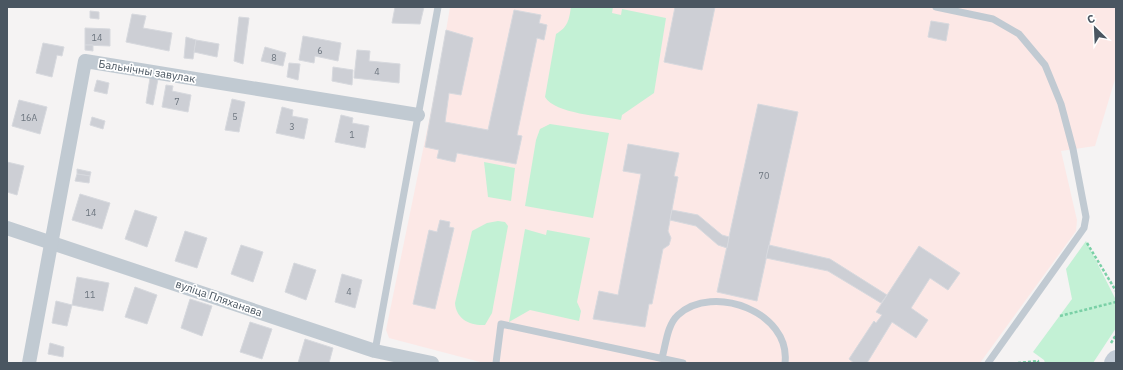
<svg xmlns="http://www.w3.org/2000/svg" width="1123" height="370" viewBox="0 0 1123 370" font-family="'IBM Plex Sans',sans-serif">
  <rect width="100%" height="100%" fill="#f5f3f3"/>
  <!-- medical -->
  <path fill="#fce8e6" d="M450 7H1116V76L1095 146 1061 151 1077 220 1076 231 980 363H484L389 338 386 330 440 67Z"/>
  <!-- green -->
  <g fill="#c3f1d5">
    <path d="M571 7H613L612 13 621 15 622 9 666 18 654 93 622 115 621 120C602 116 555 114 545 97L556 34C568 27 569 20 571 7Z"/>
    <path d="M550 124 609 133 593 218 525 206 536 140 540 129Z"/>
    <path d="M484 162 515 168 511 201 488 197Z"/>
    <path d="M498 221 505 222 508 226 492 313 485 325C470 326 456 319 455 303L472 231 487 223Z"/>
    <path d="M525 229 546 235 547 230 590 238 577 302 581 311 579 321 530 310 509 322Z"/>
    <path d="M1086 241 1116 300V328L1093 363H1045L1044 360 1033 352 1072 299 1066 269Z"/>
  </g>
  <!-- building -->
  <g fill="#cdcfd5" stroke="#d7d9de">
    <path d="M395 7H424L420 24 392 23Z"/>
    <path d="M675 7H715L702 70 664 62Z"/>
    <path d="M514 10 541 15 539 23 547 25 544 40 537 38 517 135 522 136 516 164 457 153 455 162 437 158 439 150 425 147 446 30 473 38 461 95 449 93 445 122 488 130Z"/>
    <path d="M90 11 99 12V19L90 18Z"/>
    <path d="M132 14 146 16 143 28 172 33 169 51 126 42Z"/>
    <path d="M239 17 249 18 243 64 234 61Z"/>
    <path d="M931 21 949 24 946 41 928 37Z"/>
    <path d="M85 28 110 29V46L85 45Z"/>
    <path d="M303 36 341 43 338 61 315 56 314 63 299 60Z"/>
    <path d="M186 37 196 40 193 59 184 58Z"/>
    <path d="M196 40 219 44 217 57 194 52Z"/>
    <path d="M43 43 64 47 62 56 57 55 52 77 36 73Z"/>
    <path d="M85 45H93V51L85 50Z"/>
    <path d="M265 47 286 53 283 66 261 61Z"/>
    <path d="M357 50 370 51 369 61 400 64 399 83 354 78Z"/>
    <path d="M289 63 300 64 298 80 287 77Z"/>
    <path d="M333 67 353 70 352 85 332 81Z"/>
    <path d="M150 78 158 79 153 105 146 103Z"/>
    <path d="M97 80 109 83 107 94 94 91Z"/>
    <path d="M166 85 173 86 172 91 191 95 188 112 162 107Z"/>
    <path d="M232 99 245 102 239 132 225 130Z"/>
    <path d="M19 100 47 107 40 134 12 126Z"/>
    <path d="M758 104 798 112 757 301 717 292Z"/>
    <path d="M282 107 293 110 292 116 308 119 304 139 276 133Z"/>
    <path d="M341 115 353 118 352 123 369 126 365 148 335 142Z"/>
    <path d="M92 117 105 121 103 129 90 125Z"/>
    <path d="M628 144 679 153 674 176 678 177 668 231 671 238 669 245 663 249 652 304H649L645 327 593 319 599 291 618 295 641 174 623 171Z"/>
    <path d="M7 162 24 166 17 195 7 192Z"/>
    <path d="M77 169 91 172 90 176 77 174Z"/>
    <path d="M77 174 90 176 89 183 75 181Z"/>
    <path d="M80 194 110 203 102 229 72 220Z"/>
    <path d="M135 210 157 217 147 247 125 239Z"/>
    <path d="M672 210 698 215 722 235 729 237 727 248 718 245 696 226 670 220Z"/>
    <path d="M440 220 450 222 449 227 454 228 435 309 413 304 429 230 437 232Z"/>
    <path d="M185 231 207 238 197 268 175 261Z"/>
    <path d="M241 245 263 252 253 282 231 274Z"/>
    <path d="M769 245 830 259 887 295 881 303 828 271 766 258Z"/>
    <path d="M919 246 960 273 948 290 930 278 911 308 928 320 916 338 892 322 867 363H854L849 359 874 321 876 323 882 315 876 312Z"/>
    <path d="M294 263 316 270 306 300 285 292Z"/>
    <path d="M342 274 362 280 355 308 335 302Z"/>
    <path d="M77 277 109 283 103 311 72 305Z"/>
    <path d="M135 287 157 295 147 324 125 317Z"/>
    <path d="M190 299 212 306 202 336 181 328Z"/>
    <path d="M56 301 72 305 67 326 52 323Z"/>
    <path d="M250 322 272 329 262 359 240 352Z"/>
    <path d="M305 339 333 348 329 363H298Z"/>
    <path d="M50 343 64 347 63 357 48 354Z"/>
  </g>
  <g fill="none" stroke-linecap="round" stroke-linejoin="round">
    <!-- path -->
    <g stroke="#7ad0a6" stroke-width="2.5" stroke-dasharray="3 2" stroke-linecap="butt">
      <path d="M1087 243 1116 291"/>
      <path d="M1060 316 1116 302"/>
      <path d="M1111 343 1116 335"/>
      <path d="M1018 363 1038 361V363"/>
    </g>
    <!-- service -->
    <g stroke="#c1cad2" stroke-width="7">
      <path d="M936 7 993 19 1019 34 1045 65 1061 104 1073 149 1086 217 1084 228 988 363"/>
      <path d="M375 351 438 7"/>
      <path d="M662 358C666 344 667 325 678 315 713 283 791 312 785 363"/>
      <path d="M496 363 501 324 683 363"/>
    </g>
    <!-- minor -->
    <g stroke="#c1cad2" stroke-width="14">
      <path d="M7 228 375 351 432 363"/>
      <path d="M29 363 85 61 418 115"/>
    </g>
    <!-- secondary -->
    <path stroke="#c1cbd6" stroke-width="20" d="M1114 363 1116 360"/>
  </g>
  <g text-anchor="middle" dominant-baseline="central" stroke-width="3.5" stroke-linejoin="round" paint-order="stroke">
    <!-- number labels -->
    <g font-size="9" fill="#6b747e">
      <text x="97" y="37">14</text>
      <text x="320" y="50">6</text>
      <text x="274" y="57">8</text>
      <text x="377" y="71">4</text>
      <text x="177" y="101">7</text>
      <text x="235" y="116">5</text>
      <text x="29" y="117">16А</text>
      <text x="292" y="126">3</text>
      <text x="352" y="134">1</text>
      <text x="764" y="175">70</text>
      <text x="91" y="212">14</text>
      <text x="349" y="291">4</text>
      <text x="90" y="294">11</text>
    </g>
    <!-- street labels -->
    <g font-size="11" fill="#4a5661" stroke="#fff">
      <text transform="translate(147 71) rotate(9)">Бальнічны завулак</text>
      <text transform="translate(219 298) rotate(19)">вуліца Пляханава</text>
    </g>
  </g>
  <!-- border -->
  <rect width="1123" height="370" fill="none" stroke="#4a5661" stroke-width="16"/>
  <!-- north arrow -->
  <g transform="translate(1095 28) rotate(336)" stroke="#ffffff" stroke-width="3" paint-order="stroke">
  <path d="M0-3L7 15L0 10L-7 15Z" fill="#4a5661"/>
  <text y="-6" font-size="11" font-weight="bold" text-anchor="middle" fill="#4a5661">С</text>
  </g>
</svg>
